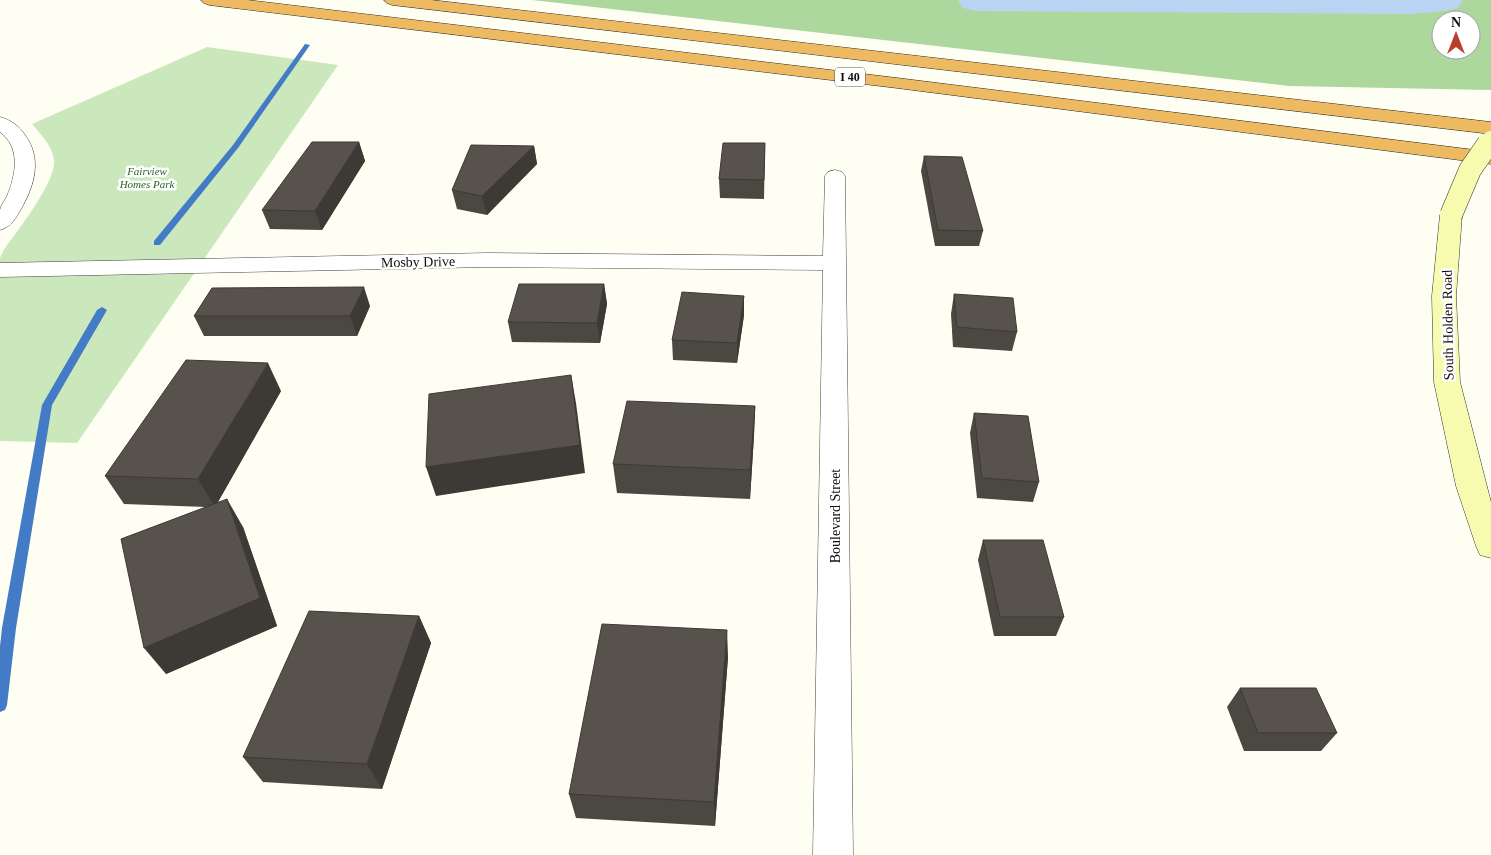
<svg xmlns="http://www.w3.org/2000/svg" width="1491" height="855" viewBox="0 0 1491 855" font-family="'Times New Roman',serif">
  <rect width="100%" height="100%" fill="#fefef2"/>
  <!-- green -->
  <path fill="#cbe8bd" d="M207 47 338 65 77 443 0 441V258L3 251C15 234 57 181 54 160 52 145 41 135 32 124Z"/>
  <!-- forest -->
  <path fill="#add89d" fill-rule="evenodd" d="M532 0H1491V90L1289 86ZM1441 20H1471V50H1441Z"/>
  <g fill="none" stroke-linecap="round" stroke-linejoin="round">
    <!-- stream -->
    <g fill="#437bc7" fill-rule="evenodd">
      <path d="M305 44 310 45 238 148 160 245H154V241L233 145Z"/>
      <path d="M102 307 107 310 52 405 16 628 7 705 5 710 0 712V646L2 628 42 405 97 310Z"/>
    </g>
    <!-- river -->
    <path fill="#b9d3f3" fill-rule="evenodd" d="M958 0H1463L1458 8 1445 11 1410 14 976 11 963 8Z"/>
    <!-- street casing -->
    <g stroke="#424242" stroke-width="1">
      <g id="street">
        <path d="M0 117C11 120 19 126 25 135 42 158 35 185 21 209 16 218 11 227 0 230 0 223 0 216 0 210 1 205 5 200 7 196 16 175 21 147 0 132Z"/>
        <path d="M835 170 842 172 845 176 853 855H813L823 270 488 267 0 277V263L488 253 823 256 825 176 828 172Z"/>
      </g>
    </g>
    <!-- secondary casing -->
    <g stroke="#313131" stroke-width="1">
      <path id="secondary" d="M1451 209 1459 210 1462 215 1456 296 1460 382 1491 502V558L1480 555 1476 546 1456 486 1434 382 1432 296 1440 215 1443 210Z"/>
    </g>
    <!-- highway casing -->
    <g stroke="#202020" stroke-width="1">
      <g id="highway">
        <path d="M201 0H247L897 78 1491 152V164L897 88 209 5 204 3Z"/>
        <path d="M384 0H431L1491 122V134L392 5 387 3Z"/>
      </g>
    </g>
    <!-- street -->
    <use href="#street" fill="#fff" fill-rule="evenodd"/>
    <!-- secondary -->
    <use href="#secondary" fill="#f6fbb0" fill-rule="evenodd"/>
    <!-- highway -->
    <use href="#highway" fill="#edba61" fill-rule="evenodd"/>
    <!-- secondary-bridge-far1 casing -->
    <g stroke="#313131" stroke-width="19" stroke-linecap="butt">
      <path id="secondary-bridge-far1" d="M1487 145 1491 140"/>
    </g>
    <!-- secondary-bridge casing -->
    <g stroke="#313131" stroke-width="23" stroke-linecap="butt">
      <path id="secondary-bridge" d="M1451 215 1470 170 1488 144"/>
    </g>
    <!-- secondary-bridge-far1 -->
    <use href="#secondary-bridge-far1" stroke="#f6fbb0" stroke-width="18"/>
    <!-- secondary-bridge -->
    <use href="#secondary-bridge" stroke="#f6fbb0" stroke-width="22"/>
  </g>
  <!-- wall -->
  <g fill="#4b4741">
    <path d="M359 142 365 161 322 230 270 229 262 210Z"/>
    <path d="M765 143 764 199 720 198 719 179Z"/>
    <path d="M534 146 537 164 487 215 457 209 452 190Z"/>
    <path d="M924 156 983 231 979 246H935L921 171Z"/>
    <path d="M604 284 607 304 600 343 512 342 508 322Z"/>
    <path d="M954 294 1017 332 1012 351 953 347 951 314Z"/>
    <path d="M744 296V315L737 363 673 360 672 340Z"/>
    <path d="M370 306 357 336H204L194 316Z"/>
    <path d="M281 391 218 502 243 527 277 626 166 674 206 507 124 504 105 476Z"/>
    <path d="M755 406 754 435 750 499 617 493 613 464Z"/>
    <path d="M974 413 1039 482 1033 502 977 498 970 433Z"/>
    <path d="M983 540 1064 617 1056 636H994L978 560Z"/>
    <path d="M419 616 431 643 382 789 263 782 243 757Z"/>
    <path d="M728 657 715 826 576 818 569 794Z"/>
    <path d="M1240 688 1337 733 1321 751H1244L1227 707Z"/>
  </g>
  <!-- shaded-wall -->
  <g fill="#3d3935">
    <path d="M359 142 365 161 322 230 315 211Z"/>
    <path d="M534 146 537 164 487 215 482 196Z"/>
    <path d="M604 284 607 304 600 343 597 323Z"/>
    <path d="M364 287 370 306 357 336 350 316Z"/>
    <path d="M744 296V315L737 363V343Z"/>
    <path d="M268 363 281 391 215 507 198 479Z"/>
    <path d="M571 375 576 403 585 473 436 496 426 467Z"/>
    <path d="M755 406 754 435 750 499V470Z"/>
    <path d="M227 499 243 527 277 626 166 674 144 648Z"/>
    <path d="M419 616 431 643 382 789 367 764Z"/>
    <path d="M727 630 728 657 715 826 714 802Z"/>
  </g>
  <!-- building -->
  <g fill="#57524c" stroke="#3d3935">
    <path d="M312 142H359L315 211 262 210Z"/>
    <path d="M723 143H765L764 180 719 179Z"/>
    <path d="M471 145 534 146 482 196 452 190Z"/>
    <path d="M924 156 962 157 983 231 938 230Z"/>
    <path d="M519 284H604L597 323 508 322Z"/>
    <path d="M364 287 350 316H194L212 288Z"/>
    <path d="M682 292 744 296 737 343 672 340Z"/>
    <path d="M954 294 1013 298 1017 332 957 327Z"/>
    <path d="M186 360 268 363 198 479 105 476Z"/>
    <path d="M571 375 580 445 426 467 429 394Z"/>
    <path d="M627 401 755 406 750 470 613 464Z"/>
    <path d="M974 413 1028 416 1039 482 982 478Z"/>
    <path d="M227 499 260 598 144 648 121 539Z"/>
    <path d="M983 540H1043L1064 617H1000Z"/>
    <path d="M309 611 419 616 367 764 243 757Z"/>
    <path d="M602 624 727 630 714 802 569 794Z"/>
    <path d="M1240 688H1316L1337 733H1258Z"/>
  </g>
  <g text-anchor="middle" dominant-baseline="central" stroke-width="5" stroke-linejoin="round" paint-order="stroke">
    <!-- far-park labels -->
    <g font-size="11" font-style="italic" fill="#246422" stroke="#fff">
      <text x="147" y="171">Fairview<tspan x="147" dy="13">Homes Park</tspan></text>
    </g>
    <!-- shield labels -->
    <rect fill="#fff" stroke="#575757" stroke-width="1" x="835" y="67.5" width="30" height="19" rx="4"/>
    <g font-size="12" font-weight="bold" fill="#0f0f0f">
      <text x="850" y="77">I 40</text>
    </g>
    <!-- street labels -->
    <g font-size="14" fill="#0f0f0f" stroke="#fff">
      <text transform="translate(418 262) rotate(-1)">Mosby Drive</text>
      <text transform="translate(1448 325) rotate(-91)">South Holden Road</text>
      <text transform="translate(835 516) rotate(-90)">Boulevard Street</text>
    </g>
  </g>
  <!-- north arrow -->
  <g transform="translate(1456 35)"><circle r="24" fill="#ffffff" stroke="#9f9f9f"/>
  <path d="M0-4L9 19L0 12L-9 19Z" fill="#b93f2d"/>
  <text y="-8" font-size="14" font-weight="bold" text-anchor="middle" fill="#0f0f0f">N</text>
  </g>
</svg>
